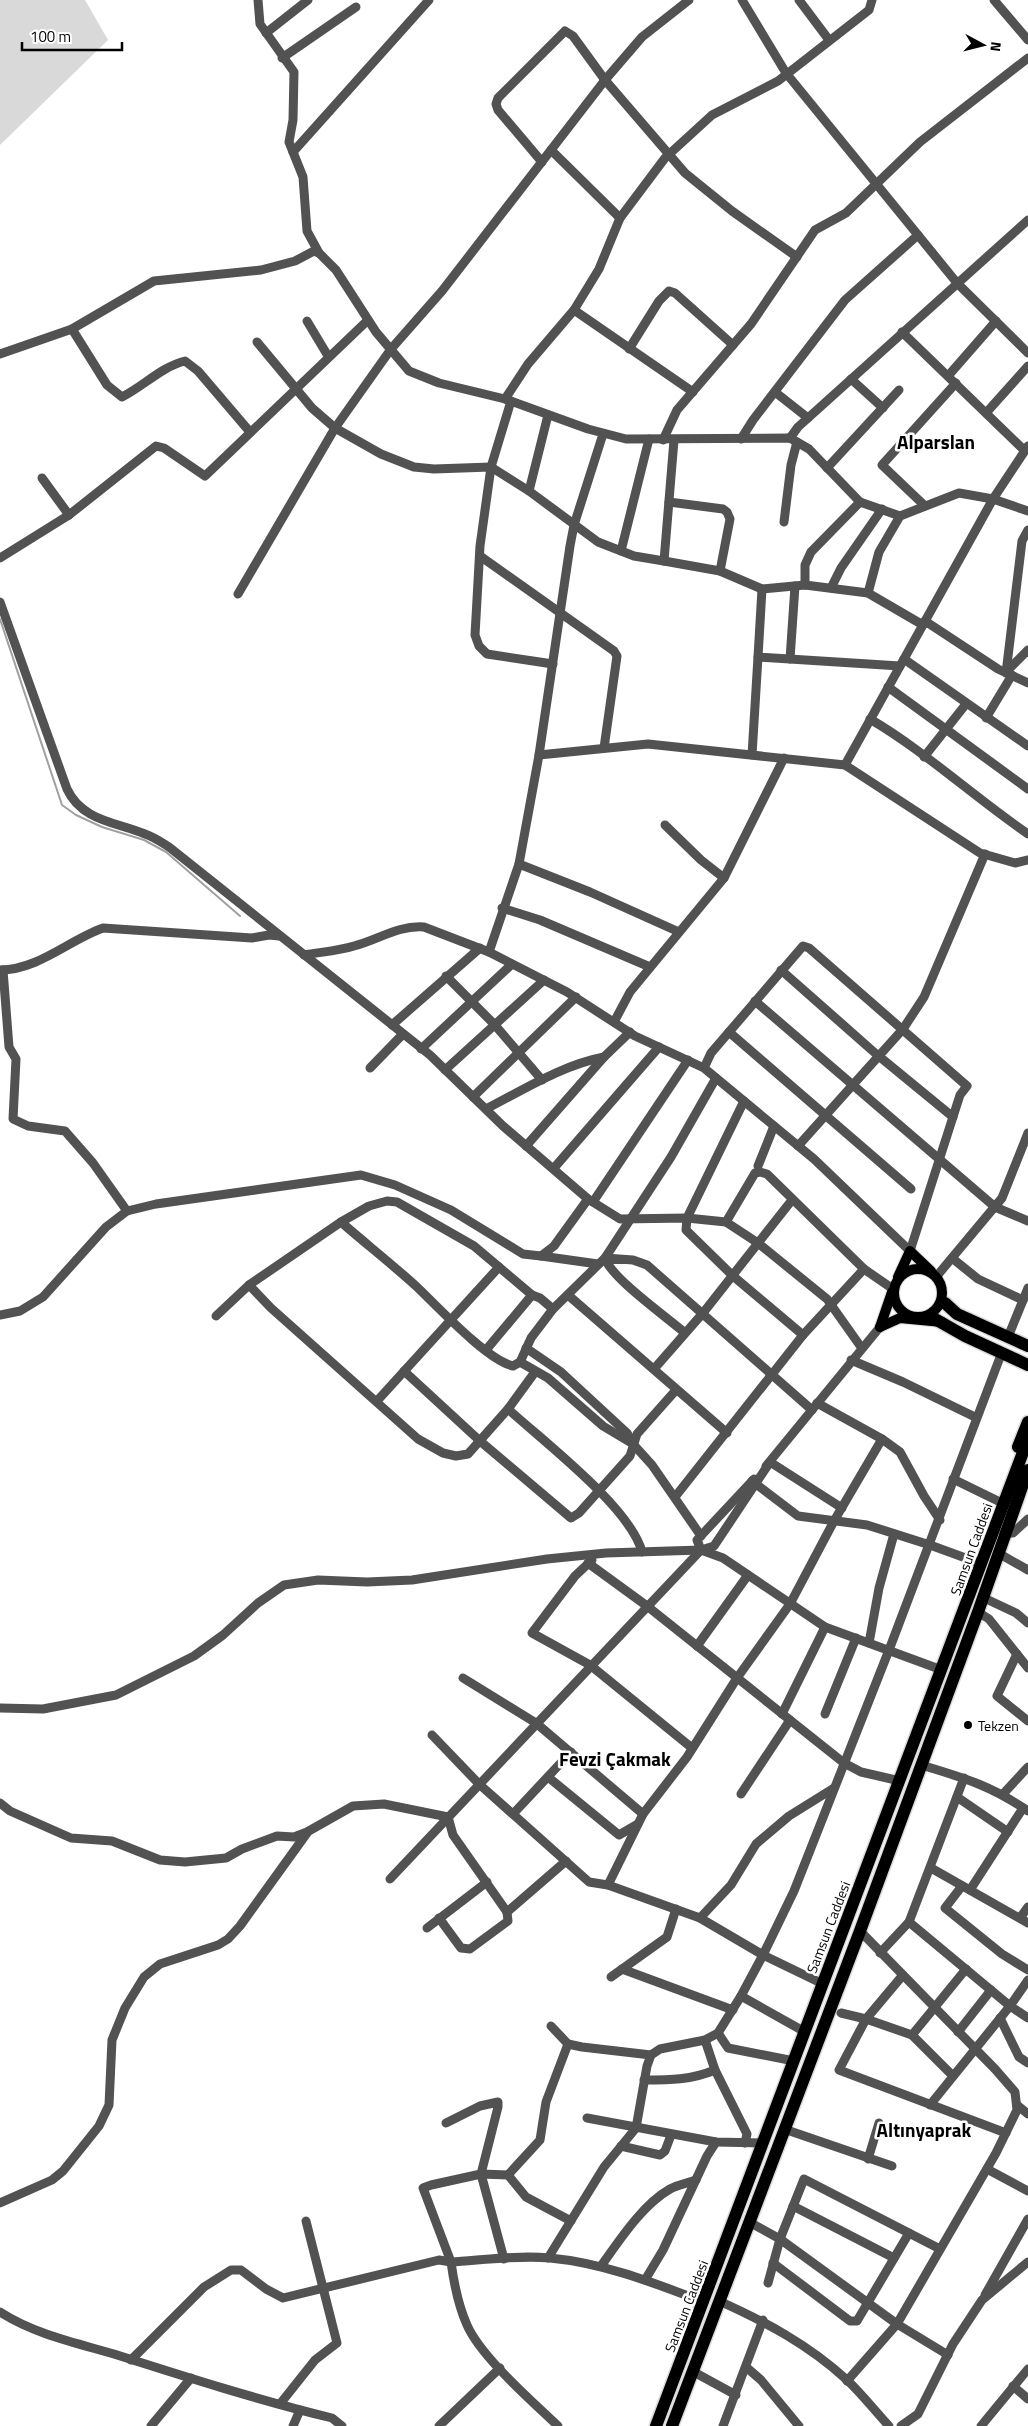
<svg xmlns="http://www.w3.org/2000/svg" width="1028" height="2426" viewBox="0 0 1028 2426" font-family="'Titillium Web',sans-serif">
  <rect width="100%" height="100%" fill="#fff"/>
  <!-- green -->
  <path fill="#d9d9d9" d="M0 0H85L108 40 0 145Z"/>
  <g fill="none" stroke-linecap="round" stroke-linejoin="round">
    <!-- stream -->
    <path stroke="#a0a0a0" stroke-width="2" d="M0 619 62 805 76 815 102 827 144 840 166 852 240 916"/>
    <!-- major casing -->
    <g stroke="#dbdbdb" stroke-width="12">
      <g id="major">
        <circle cx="918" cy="1293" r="24"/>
        <path d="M898 1277 910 1251 931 1271"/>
        <path d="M880 1327 900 1318 942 1322"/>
        <path d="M880 1327 892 1292"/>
      </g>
    </g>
    <!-- highway casing -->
    <g stroke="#dbdbdb" stroke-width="15">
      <g id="highway">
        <path d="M945 1303 957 1314 1028 1346"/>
        <path d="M935 1319 965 1336 1028 1365"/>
        <path d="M1018 1447 1028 1422"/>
        <path d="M656 2426 1028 1439"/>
        <path d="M672 2426 860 1931 978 1612 1028 1470"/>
      </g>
    </g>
    <!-- minor -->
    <g stroke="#525252" stroke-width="9">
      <path d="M258 0 260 24 294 72 293 120 289 142 303 177 307 231 319 253 336 270 376 332 409 371 439 383 505 399 588 429 626 439 790 438 809 449 860 502 900 516 959 493 993 499 1028 511"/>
      <path d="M742 0 786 73 957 283 1028 353"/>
      <path d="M799 0 829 40"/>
      <path d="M994 0 1028 40"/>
      <path d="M266 33 308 0"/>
      <path d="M282 58 356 7"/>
      <path d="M551 150 620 218"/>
      <path d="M293 152 429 0"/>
      <path d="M542 162 498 110 496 104 498 98 565 31 573 36 605 80 685 173 732 211 797 257"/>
      <path d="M574 310 693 392"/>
      <path d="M307 321 328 356"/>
      <path d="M72 329 107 385 122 397C144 386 161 367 185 361L198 371 250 432"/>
      <path d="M902 332 1024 450"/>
      <path d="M257 342 312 408 335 428 381 454 414 467 434 469 491 467 529 491 598 542 634 556 664 561"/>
      <path d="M629 349 659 301 669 291 675 293 733 345"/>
      <path d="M0 354 72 329 154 281 261 270 295 261 314 251 319 253"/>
      <path d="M948 376 996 321"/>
      <path d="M851 379 883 408"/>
      <path d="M775 392 808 418"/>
      <path d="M505 399 528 364 574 310 599 269 620 218 665 158 712 115 778 81 869 10 872 0"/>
      <path d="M511 401 491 467 480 546 475 635 479 646 487 654 553 664"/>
      <path d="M986 413 1028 366"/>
      <path d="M790 438 798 427 1028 220"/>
      <path d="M741 439 753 420 845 300 918 235"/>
      <path d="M663 440 677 410 751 324 815 230 846 213 920 142 1028 58"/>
      <path d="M674 440 664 561 720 571 762 589 805 585 868 593 923 625"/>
      <path d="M827 468 899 390"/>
      <path d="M42 478 69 515 156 446 164 448 205 476 368 320"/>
      <path d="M529 491 548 415"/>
      <path d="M669 502 723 509 727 512 730 519 720 571"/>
      <path d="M925 506 882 465 956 383"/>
      <path d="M784 522 791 465 797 442"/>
      <path d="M621 551 649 439"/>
      <path d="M480 556 614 651 617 656 604 748"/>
      <path d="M0 558 69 515"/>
      <path d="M805 585V565L811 552 860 502"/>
      <path d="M831 588 841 568 882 509"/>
      <path d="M762 589 758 657 900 666"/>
      <path d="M868 593 879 552 900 516"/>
      <path d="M238 594 335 428 391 349 442 291 605 80 642 37 689 0"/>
      <path d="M0 602 67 789C82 821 116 822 145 834 154 837 161 842 169 847L430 1055 503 1126 588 1199"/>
      <path d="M925 621 998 669 1028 683"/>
      <path d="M790 659 795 586"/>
      <path d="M904 659 1028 746"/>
      <path d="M1006 672 1028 650"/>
      <path d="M1006 673 1022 541 1028 530"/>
      <path d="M888 687 1028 789"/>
      <path d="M986 718 1012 675"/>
      <path d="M870 719C926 752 974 797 1028 834"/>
      <path d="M539 755 648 744 845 765 980 853 1015 863 1028 860"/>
      <path d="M752 755 758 657"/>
      <path d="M924 757 966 704"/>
      <path d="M845 765 993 499 1028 446"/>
      <path d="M665 825 701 860 724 878"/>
      <path d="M519 864 590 892 679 932"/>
      <path d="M502 908 540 920 650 967"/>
      <path d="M489 952 519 864 539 755 570 546 574 525 603 434"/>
      <path d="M304 955C320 952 338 951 354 946 378 940 398 925 424 927L489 952 567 992 635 1036 704 1068 814 1159 910 1251 960 1095 967 1086 809 948 803 946 711 1053 704 1068"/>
      <path d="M0 970C38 970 69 940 103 928L252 938 269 935 279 936"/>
      <path d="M3 970 9 1047 16 1059 13 1119 28 1126 65 1131 93 1163 127 1211"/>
      <path d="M781 970 875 1053 953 1117"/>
      <path d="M446 976 494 1024 542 1080"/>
      <path d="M755 1001 995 1207 1028 1221"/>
      <path d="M614 1022 630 992 724 878 784 758"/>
      <path d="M392 1025 480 948"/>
      <path d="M729 1032 911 1189"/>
      <path d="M421 1049 512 964"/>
      <path d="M370 1068 403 1034"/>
      <path d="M445 1070 544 980"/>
      <path d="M473 1097 576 997"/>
      <path d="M744 1101 687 1218 686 1230 733 1276 803 1335"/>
      <path d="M486 1109C523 1090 562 1065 604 1057"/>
      <path d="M526 1146 604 1057 630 1032"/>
      <path d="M798 1146 903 1029 924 997 985 854"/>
      <path d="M758 1166 774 1126"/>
      <path d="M554 1168 659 1047"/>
      <path d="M593 1202 688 1060"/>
      <path d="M341 1222C366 1244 392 1264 417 1287 438 1307 487 1360 513 1366L520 1362 531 1338 553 1309 605 1258 671 1157 716 1078"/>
      <path d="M726 1222 755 1173 760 1172 767 1174 864 1269 893 1289"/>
      <path d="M541 1256 598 1264"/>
      <path d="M952 1258 978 1279 1023 1300"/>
      <path d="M936 1277 1002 1198 1028 1133"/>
      <path d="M249 1285 271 1308 418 1439 443 1453 456 1456 468 1454 508 1409 535 1372"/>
      <path d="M568 1295 727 1433"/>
      <path d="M0 1315 20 1311 43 1297 106 1227 127 1211 156 1204 361 1175 395 1185 451 1210 523 1254 541 1256 554 1246 588 1199 620 1219 687 1218 726 1222 758 1243 827 1299 861 1347"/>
      <path d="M216 1316 249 1285 341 1222 369 1206 387 1201 397 1202 474 1246 532 1295 540 1298 553 1309"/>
      <path d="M685 1333C668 1318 610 1277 605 1258L633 1260 647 1265 812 1410"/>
      <path d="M1008 1337 1028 1288"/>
      <path d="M526 1348 561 1372 627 1433 633 1444 652 1465 701 1536"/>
      <path d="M486 1350 532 1295"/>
      <path d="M851 1360 903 1382 975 1417"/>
      <path d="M520 1362 548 1378 603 1426 633 1444"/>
      <path d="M654 1369 703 1313 792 1200"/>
      <path d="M404 1371 480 1441 571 1518 579 1513 630 1456 637 1434 676 1390"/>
      <path d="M377 1401 499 1267"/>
      <path d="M817 1403 882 1439 900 1452 924 1496 940 1520"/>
      <path d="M508 1409C543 1441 631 1508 642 1552"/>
      <path d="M770 1462 842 1508"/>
      <path d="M766 1466 880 1327"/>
      <path d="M754 1479 697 1540 701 1550 723 1558 825 1627 942 1670"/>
      <path d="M953 1479 998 1501"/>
      <path d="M752 1481 798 1516 867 1525 930 1545 982 1564"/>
      <path d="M675 1497 803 1335 864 1269"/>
      <path d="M1004 1533H1013L1028 1519"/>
      <path d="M998 1553 1028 1570"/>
      <path d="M592 1560 575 1576 532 1633 590 1665 692 1748"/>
      <path d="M588 1563 647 1606 844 1763 861 1772 900 1781"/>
      <path d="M982 1597 1016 1613 1028 1623"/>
      <path d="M978 1612 989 1619 1028 1668"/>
      <path d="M869 1643 879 1588 894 1534"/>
      <path d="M697 1646 748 1575"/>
      <path d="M1017 1654 997 1696 1028 1721"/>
      <path d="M463 1678 536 1723 643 1814"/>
      <path d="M0 1708 43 1709 116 1695 194 1656 223 1635 258 1603 284 1585 318 1580 367 1582 412 1580 547 1559 606 1553 701 1550 714 1546 770 1462"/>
      <path d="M782 1714 825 1627"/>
      <path d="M825 1714 856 1638"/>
      <path d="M432 1735 479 1784 589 1882 608 1885 700 1918 763 1955 823 1984"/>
      <path d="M921 1765C964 1778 990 1785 1028 1811"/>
      <path d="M548 1777 619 1835 638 1824"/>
      <path d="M741 1794 790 1720"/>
      <path d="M1003 1794 1028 1767"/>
      <path d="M957 1797 1008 1832"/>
      <path d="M0 1803 10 1811 71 1838 112 1841 160 1860 185 1862 226 1858 242 1849 277 1836 294 1837 307 1832 353 1806 384 1804 448 1817 453 1835 507 1912 566 1861"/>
      <path d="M513 1814 571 1752"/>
      <path d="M931 1868 1028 1923"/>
      <path d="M390 1879 701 1550"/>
      <path d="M608 1885 643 1814 687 1757 737 1678 790 1604 834 1521 882 1439"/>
      <path d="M962 1886 945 1908 1002 1954 1028 1970"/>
      <path d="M970 1890 1023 1808"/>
      <path d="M439 1918 461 1948 470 1949 508 1921 507 1912"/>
      <path d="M700 1918 731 1885 756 1844 789 1816 834 1788"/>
      <path d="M1020 1918 1028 1907"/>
      <path d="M909 1922 1010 2006 1028 2018"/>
      <path d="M427 1928 487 1882"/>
      <path d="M880 1953 909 1922 964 1778"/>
      <path d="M622 1969 733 2010"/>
      <path d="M903 1975 866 2019 839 2070 1006 2133"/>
      <path d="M611 1977 667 1937 676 1909"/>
      <path d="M741 1996 805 2032"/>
      <path d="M841 2013 866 2019 912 2035 953 2076"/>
      <path d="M1000 2018 1019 2057 1028 2063"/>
      <path d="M551 2026 568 2044 582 2047 651 2055"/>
      <path d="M958 2032 991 1990"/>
      <path d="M718 2033 728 2048 794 2061"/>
      <path d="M912 2035 966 1969"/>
      <path d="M705 2040 715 2070 747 2134 745 2143"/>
      <path d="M644 2080C670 2080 691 2080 715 2070"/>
      <path d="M930 2105 1010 2006 1028 1980"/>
      <path d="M1017 2105 1028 2114"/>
      <path d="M587 2118 716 2142 763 2143"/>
      <path d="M446 2123 480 2106 498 2102V2107L481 2174 504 2259"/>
      <path d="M784 2129 892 2166"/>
      <path d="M621 2146 660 2155 665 2151 671 2135"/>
      <path d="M868 2159 879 2123"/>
      <path d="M987 2169 1028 2191"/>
      <path d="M508 2175 540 2140 546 2102 568 2044"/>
      <path d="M0 2203 52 2180 63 2171 99 2126 109 2105 112 2040 125 2008 144 1977 160 1964 218 1945 228 1939 240 1926 307 1833"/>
      <path d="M793 2206 894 2258"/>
      <path d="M749 2222 780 2239 897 2324 948 2355"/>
      <path d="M548 2258 604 2167 636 2128 647 2066 651 2055 660 2049 705 2040 718 2033 741 1996 763 1955 794 1891 889 1650 1002 1352"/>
      <path d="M773 2263 850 2321H857L909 2233"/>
      <path d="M601 2266C619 2241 642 2205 670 2189 677 2185 688 2183 696 2180"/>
      <path d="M645 2280 663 2250 707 2156 716 2142"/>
      <path d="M768 2283 780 2239 804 2179 940 2249"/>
      <path d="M985 2295 1028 2219"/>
      <path d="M719 2301C766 2322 809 2345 847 2380 862 2394 875 2411 889 2426"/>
      <path d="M0 2312C34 2334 76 2343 114 2354 186 2377 258 2400 332 2418L342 2426"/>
      <path d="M131 2360 204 2287 231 2270H241L266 2289 283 2298 439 2260 451 2262 423 2188 431 2185 481 2174 508 2175 526 2197 571 2221"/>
      <path d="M746 2367 761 2380 799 2426"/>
      <path d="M692 2371 736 2395"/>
      <path d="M847 2381 897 2324 996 2153 1017 2110 1015 2092 995 2069 860 1931"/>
      <path d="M1013 2386 1028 2399"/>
      <path d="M280 2404 315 2360 337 2343 306 2221"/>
      <path d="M151 2426 191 2378"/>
      <path d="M293 2426 300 2410"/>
      <path d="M439 2426 500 2368"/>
      <path d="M558 2426C532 2401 481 2357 467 2325 458 2305 454 2284 451 2262 483 2260 518 2255 550 2258 604 2263 654 2283 704 2302"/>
      <path d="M723 2426 763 2320"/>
      <path d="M901 2426 918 2414 953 2344 982 2300 1028 2262"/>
      <path d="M981 2426 1028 2369"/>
    </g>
    <!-- major -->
    <use href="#major" stroke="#000" stroke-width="10"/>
    <!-- highway -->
    <use href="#highway" stroke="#000" stroke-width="12"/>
  </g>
  <!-- markers -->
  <circle fill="#000" stroke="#fff" stroke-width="2" cx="968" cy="1725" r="5"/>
  <g text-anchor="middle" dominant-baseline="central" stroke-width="5" stroke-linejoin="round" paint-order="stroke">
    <!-- street labels -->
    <g font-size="14" fill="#000" stroke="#fff">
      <text transform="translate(971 1549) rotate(-70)">Samsun Caddesi</text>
      <text transform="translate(828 1927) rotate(-69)">Samsun Caddesi</text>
      <text transform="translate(686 2306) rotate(-69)">Samsun Caddesi</text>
    </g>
    <!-- poi labels -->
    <g font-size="14" fill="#000" stroke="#fff" text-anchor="start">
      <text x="978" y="1725">Tekzen</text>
    </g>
    <!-- district labels -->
    <g font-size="19" font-weight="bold" fill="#000" stroke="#fff">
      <text x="936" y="441">Alparslan</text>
      <text x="615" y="1758">Fevzi Çakmak</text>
      <text x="924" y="2129">Altınyaprak</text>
    </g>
  </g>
  <!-- north arrow -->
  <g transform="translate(983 45) rotate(97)" stroke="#ffffff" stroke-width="4" paint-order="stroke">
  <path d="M0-4L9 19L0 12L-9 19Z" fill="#000000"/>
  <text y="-8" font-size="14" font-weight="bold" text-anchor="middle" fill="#000000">N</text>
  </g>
  <!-- scale -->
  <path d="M22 42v8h100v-8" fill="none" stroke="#000000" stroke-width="2.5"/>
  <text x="30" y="42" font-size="15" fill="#000000" stroke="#ffffff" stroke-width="4" paint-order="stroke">100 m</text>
</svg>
